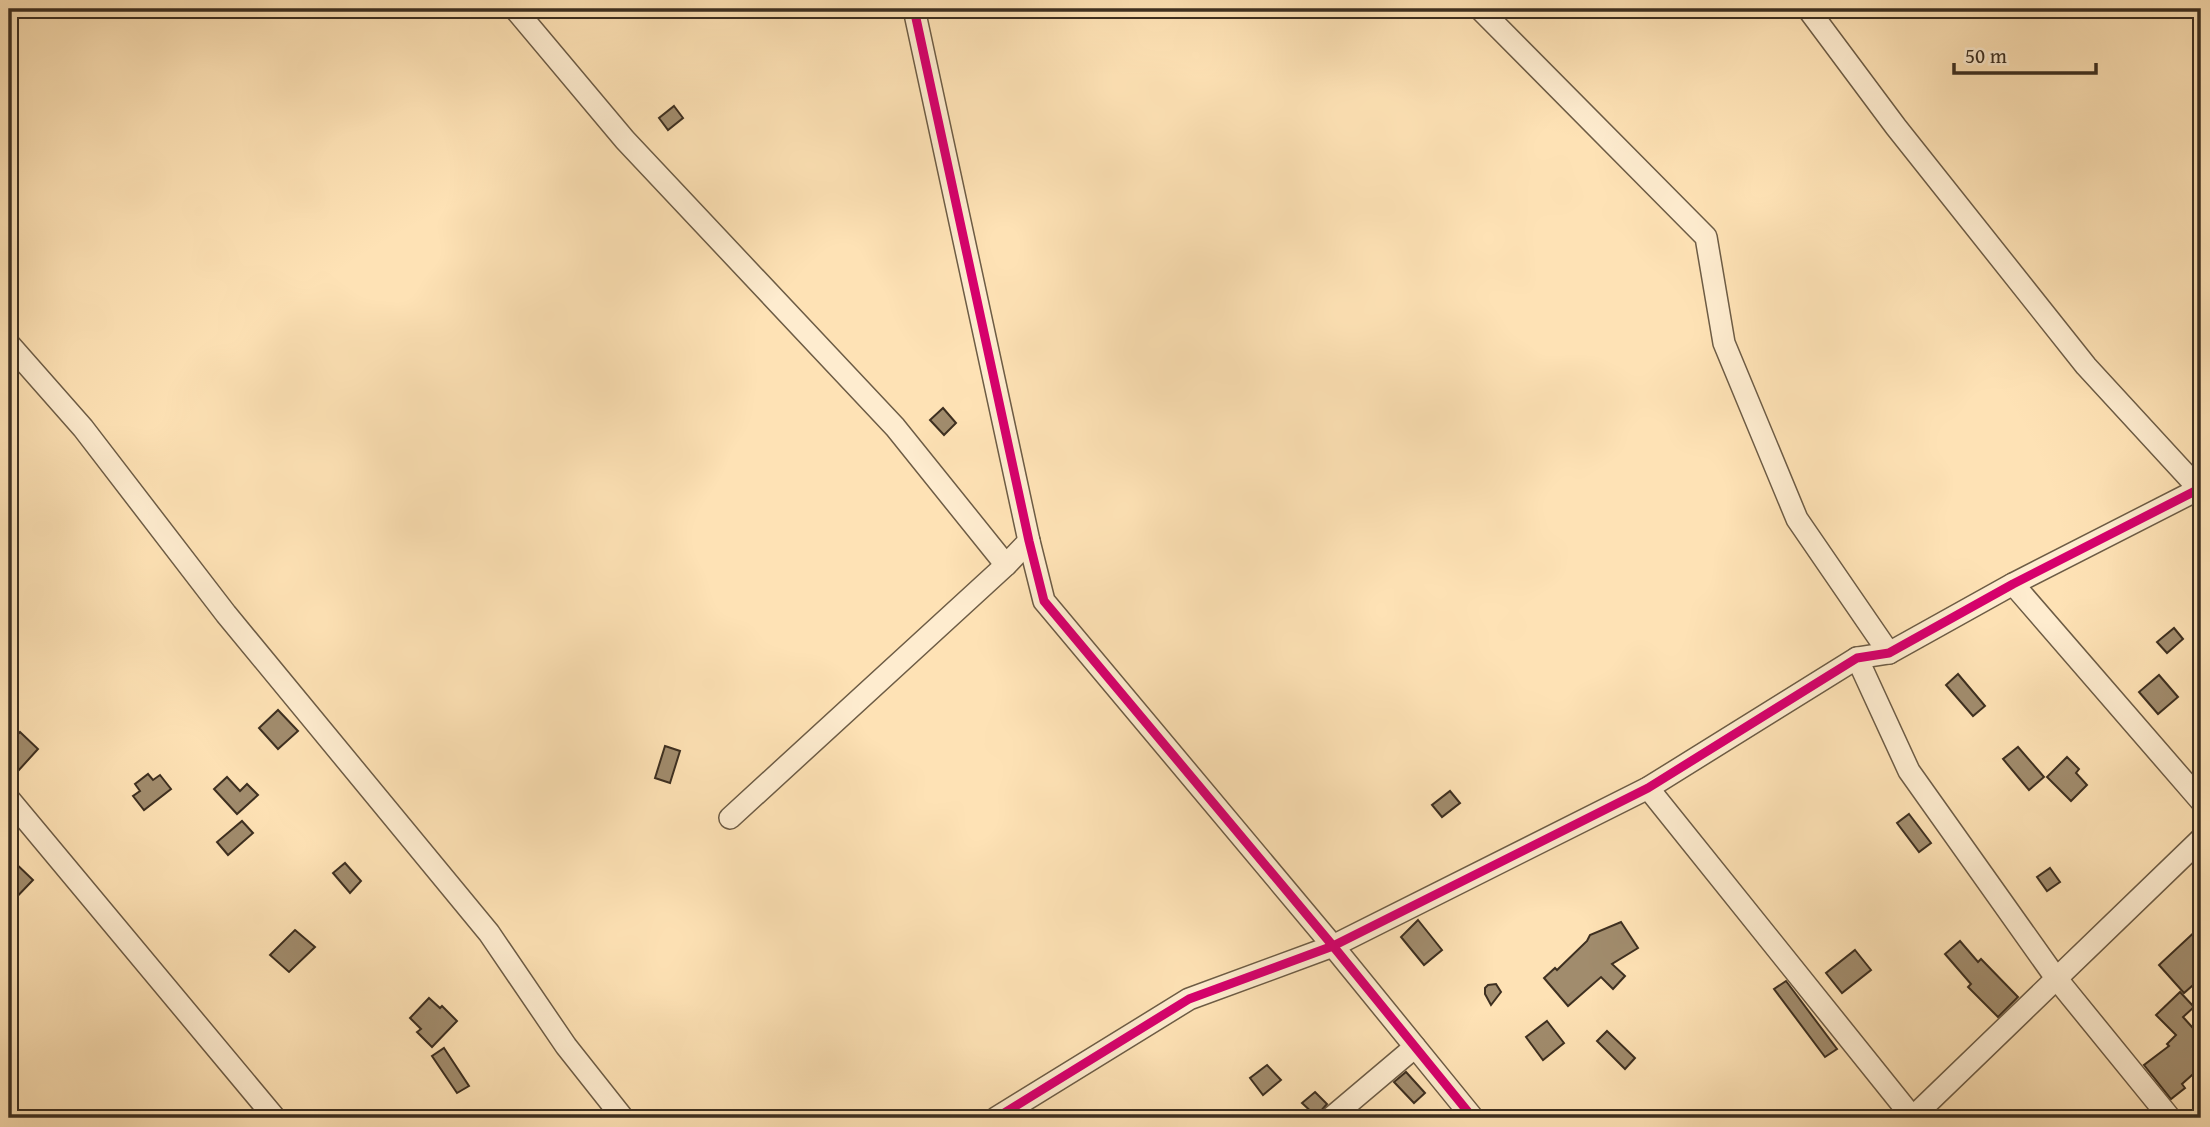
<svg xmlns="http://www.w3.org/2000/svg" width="2210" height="1127" viewBox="0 0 2210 1127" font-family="'Gentium Book Plus',serif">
  <rect width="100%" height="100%" fill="#fee2b5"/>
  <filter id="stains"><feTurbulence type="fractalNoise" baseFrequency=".00286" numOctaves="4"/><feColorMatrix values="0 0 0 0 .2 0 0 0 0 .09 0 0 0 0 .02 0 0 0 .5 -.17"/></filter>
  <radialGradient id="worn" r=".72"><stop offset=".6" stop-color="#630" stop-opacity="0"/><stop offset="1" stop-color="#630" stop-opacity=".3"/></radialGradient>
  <!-- building -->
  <g fill="#a18c6d" stroke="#3d2f20" stroke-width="2">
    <path d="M674 106 683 118 668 130 659 118Z"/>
    <path d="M943 408 956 423 944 435 930 420Z"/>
    <path d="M2174 628 2183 639 2167 653 2157 642Z"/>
    <path d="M1958 674 1985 706 1973 716 1946 685Z"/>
    <path d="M2159 675 2178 697 2158 714 2139 692Z"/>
    <path d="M278 710 298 731 278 749 259 728Z"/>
    <path d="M20 732 38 749 18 771 9 762V743Z"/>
    <path d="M665 746 680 751 670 783 655 778Z"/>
    <path d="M2018 747 2044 777 2029 790 2003 759Z"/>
    <path d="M2067 757 2079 769 2076 773 2087 785 2071 801 2047 777Z"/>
    <path d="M148 774 153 780 160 775 171 789 144 810 133 796 140 791 135 784Z"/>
    <path d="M227 777 240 791 247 784 258 795 237 814 214 789Z"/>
    <path d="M1450 791 1460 803 1442 817 1432 805Z"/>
    <path d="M1909 814 1931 843 1919 852 1897 823Z"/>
    <path d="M242 821 253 833 228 855 217 842Z"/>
    <path d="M9 857 33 880 9 905Z"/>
    <path d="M345 863 361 881 350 893 333 873Z"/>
    <path d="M2050 868 2060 882 2047 891 2037 877Z"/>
    <path d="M1418 920 1442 950 1424 965 1401 937Z"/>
    <path d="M1621 922 1638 948 1612 964 1625 976 1613 989 1601 977 1568 1006 1544 978 1555 968 1557 970 1587 941 1590 935Z"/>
    <path d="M2201 926V978L2184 993 2159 965Z"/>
    <path d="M295 930 315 947 289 972 270 955Z"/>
    <path d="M1960 941 1978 962 1981 959 2018 997 1998 1017 1968 987 1971 984 1945 954Z"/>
    <path d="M1855 950 1871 970 1842 993 1826 973Z"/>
    <path d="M1786 981 1837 1049 1825 1057 1774 989Z"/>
    <path d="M1496 984 1501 992 1491 1005 1485 994V988L1488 985Z"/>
    <path d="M2180 992 2194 1007 2183 1017 2201 1037V1067L2182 1084 2185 1088 2171 1099 2144 1065 2169 1046 2167 1044 2176 1035 2156 1015Z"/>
    <path d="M429 998 440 1008 442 1006 457 1021 432 1047 417 1032 421 1029 410 1018Z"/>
    <path d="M1547 1021 1564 1043 1543 1060 1526 1037Z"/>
    <path d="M1607 1031 1635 1058 1625 1069 1597 1041Z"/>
    <path d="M444 1048 469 1086 457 1093 432 1056Z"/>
    <path d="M1267 1065 1281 1080 1263 1095 1250 1078Z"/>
    <path d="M1406 1072 1425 1093 1414 1103 1394 1082Z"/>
    <path d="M1315 1092 1327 1104 1319 1113 1318 1118 1302 1103Z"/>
  </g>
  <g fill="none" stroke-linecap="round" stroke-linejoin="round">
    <!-- minor casing -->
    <g stroke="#6d5c45" stroke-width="24">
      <g id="minor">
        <path d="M515 9 625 140 895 427 1006 565"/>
        <path d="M914 9 1029 541 1044 601 1333 946 1473 1118"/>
        <path d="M1480 9 1706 237 1724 343 1797 519 1889 653"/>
        <path d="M1808 9 1896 127 2086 366 2201 491"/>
        <path d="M9 344 83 428 226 614 489 933 566 1046 623 1118"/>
        <path d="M2013 584 2201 801"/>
        <path d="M1857 658 1909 771 2056 978 2170 1118"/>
        <path d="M1648 788 1913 1118"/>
        <path d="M9 799 275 1118"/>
        <path d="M730 818 1006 565 1029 541"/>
        <path d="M996 1118 1189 999 1333 946 1648 788 1857 658 1889 653 2013 584 2201 488"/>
        <path d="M1331 1118 1415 1047"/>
        <path d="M1912 1118 2201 839"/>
      </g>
    </g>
    <!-- minor -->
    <use href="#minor" stroke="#feeccf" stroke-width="21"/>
    <!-- cycleway casing -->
    <g stroke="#feeccf" stroke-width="13">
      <g id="cycleway">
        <path d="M914 9 1029 541 1044 601 1333 946 1473 1118"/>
        <path d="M996 1118 1189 999 1333 946 1648 788 1857 658 1889 653 2013 584 2201 488"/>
      </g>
    </g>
    <!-- cycleway -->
    <use href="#cycleway" stroke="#d6006c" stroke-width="9"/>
  </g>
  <!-- margin -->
  <rect width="2210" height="1127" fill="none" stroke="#fee2b5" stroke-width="35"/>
  <rect x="10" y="10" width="2189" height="1106" fill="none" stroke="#3d2f20" stroke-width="3.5"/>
  <rect x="18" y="18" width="2175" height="1092" fill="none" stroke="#3d2f20" stroke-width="2"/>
  <!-- scale -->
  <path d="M1954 63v10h142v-10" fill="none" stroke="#3d2f20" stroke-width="3.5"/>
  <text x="1965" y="63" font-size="21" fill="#3d2f20" stroke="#feeccf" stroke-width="5" paint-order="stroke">50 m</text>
  <rect width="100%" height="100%" filter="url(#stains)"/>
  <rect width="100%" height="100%" fill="url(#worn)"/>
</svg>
